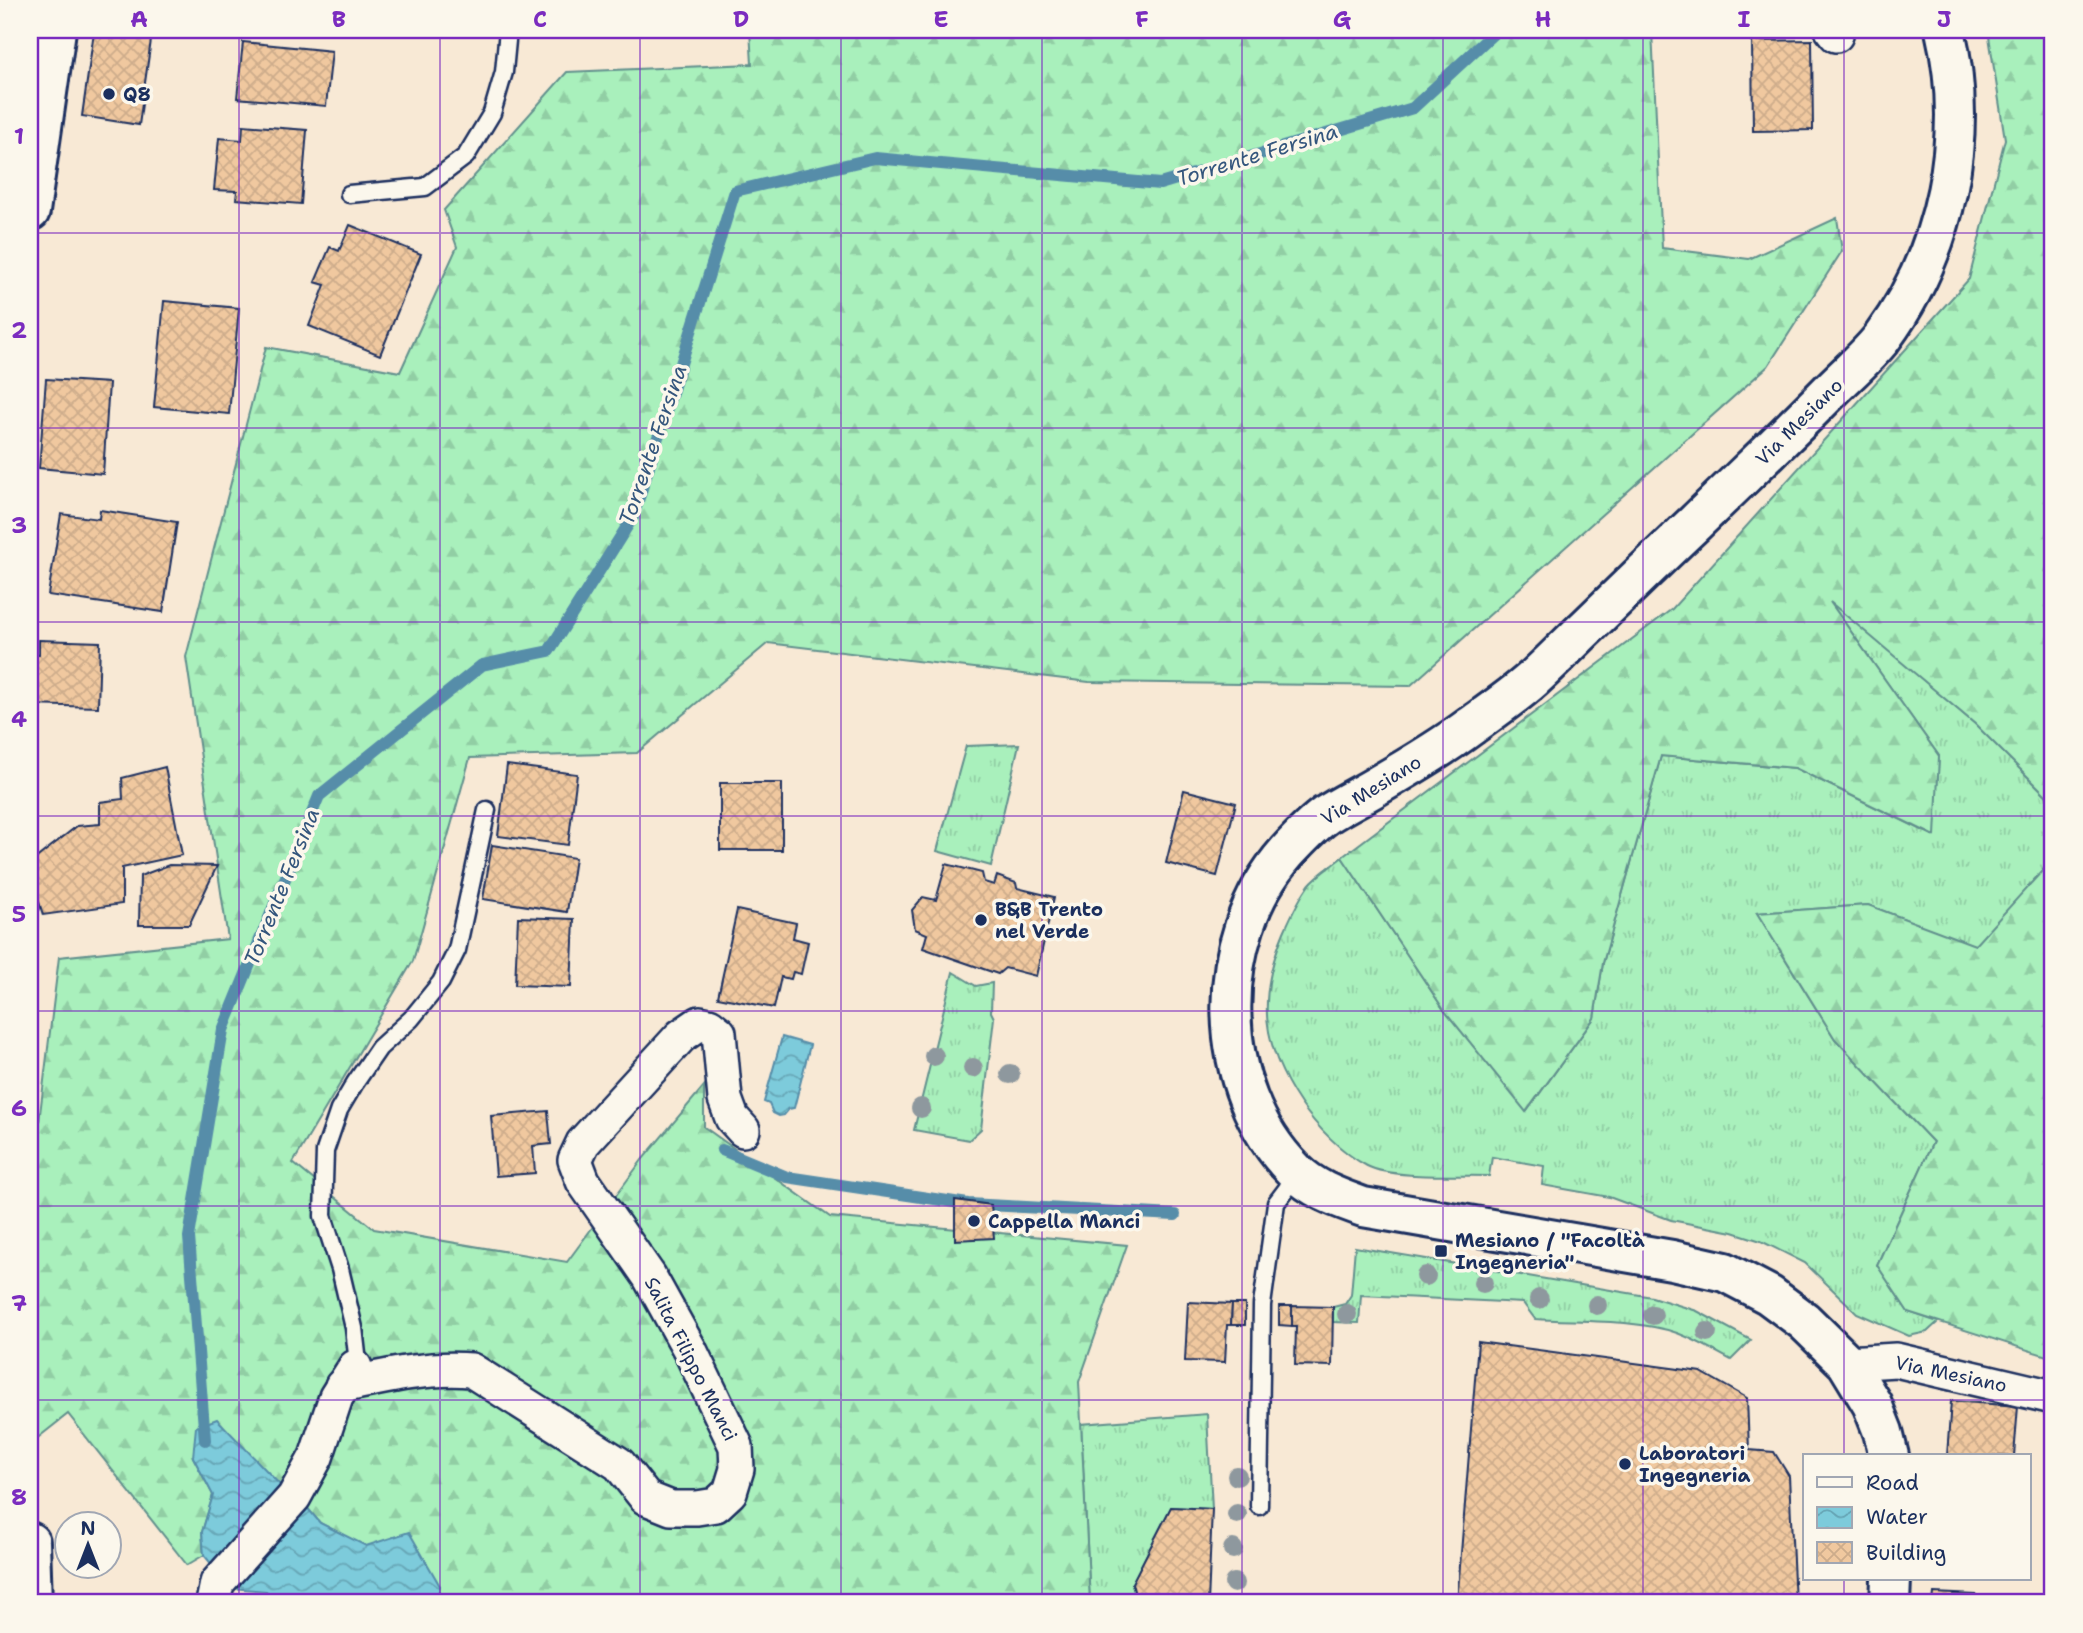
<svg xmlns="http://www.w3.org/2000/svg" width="2083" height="1633" viewBox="0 0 2083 1633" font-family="'Shantell Sans',sans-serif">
  <defs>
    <pattern id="grass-tufts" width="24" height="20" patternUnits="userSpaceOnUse" patternTransform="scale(1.75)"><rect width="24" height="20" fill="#a9f0bc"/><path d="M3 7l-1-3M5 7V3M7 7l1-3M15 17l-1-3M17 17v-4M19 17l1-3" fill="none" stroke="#91cea4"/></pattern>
    <pattern id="forest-firs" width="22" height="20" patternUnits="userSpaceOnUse" patternTransform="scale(1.75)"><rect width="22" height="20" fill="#a9f0bc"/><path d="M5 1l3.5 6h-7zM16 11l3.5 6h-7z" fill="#91cea4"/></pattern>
    <pattern id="water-waves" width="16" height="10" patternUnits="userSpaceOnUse" patternTransform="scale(1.75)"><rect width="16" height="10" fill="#7dcbdb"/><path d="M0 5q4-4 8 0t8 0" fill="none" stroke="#66a5b5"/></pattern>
    <pattern id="building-cross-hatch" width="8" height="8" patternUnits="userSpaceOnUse" patternTransform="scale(1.75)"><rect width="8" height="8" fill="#f0c89f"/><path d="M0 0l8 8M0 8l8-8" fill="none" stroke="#cdac8b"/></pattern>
  </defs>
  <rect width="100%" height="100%" fill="#f8e9d5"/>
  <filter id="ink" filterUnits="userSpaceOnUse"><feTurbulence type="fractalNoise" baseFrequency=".0143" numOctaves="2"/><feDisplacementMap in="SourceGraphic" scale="14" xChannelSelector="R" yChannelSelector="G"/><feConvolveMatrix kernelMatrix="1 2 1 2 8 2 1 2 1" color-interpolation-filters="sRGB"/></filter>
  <g filter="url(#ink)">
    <!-- grass -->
    <g fill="url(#grass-tufts)" stroke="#62908d" stroke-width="2">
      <path d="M1828 599 1975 724 2053 802V859L1975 946 1868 905 1757 913 1835 1039 1933 1142 1877 1265 1908 1312 1938 1322 1927 1332 1909 1336 1857 1313 1805 1263 1761 1241 1733 1232 1671 1220 1609 1197 1542 1185 1544 1166 1492 1157 1489 1176C1458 1175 1392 1179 1367 1166 1342 1153 1316 1126 1301 1104 1261 1045 1257 997 1284 932 1291 916 1299 898 1309 885 1318 874 1332 866 1342 857L1444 1010 1527 1111 1594 1018 1603 963 1661 756 1795 768 1934 836 1939 756Z"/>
      <path d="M1019 744 991 866 937 851 966 746Z"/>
      <path d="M953 972 976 986 992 983 991 1012 994 1018 981 1129 969 1140 914 1130Z"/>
      <path d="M1355 1247 1652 1297 1697 1311 1751 1340 1731 1360C1713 1350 1696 1340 1677 1333 1636 1319 1578 1322 1535 1319L1523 1303 1361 1295 1359 1323 1333 1322V1307L1345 1304 1351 1295Z"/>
      <path d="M1207 1414 1212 1509 1171 1507 1132 1583 1137 1603H1090L1081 1424Z"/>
    </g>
    <!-- forest -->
    <g fill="url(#forest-firs)" stroke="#62908d" stroke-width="2">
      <path d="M750 30H1652L1662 248 1749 259 1837 218 1842 251 1768 366 1410 686 1089 682 768 643 637 753 470 758 413 961 293 1163 374 1229 567 1262 642 1160 704 1086V1127L830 1217 1127 1245 1079 1382 1090 1603H436L440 1586 320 1523 305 1505 193 1457 213 1495 202 1532 204 1555 187 1565 68 1414 30 1444V1125L39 1122 59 957 228 939 186 657 266 347 400 372 457 247 444 210 567 72 752 64Z"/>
      <path d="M1988 30H2053V802L1975 724 1830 602 1939 756 1935 836 1795 768 1661 756 1603 963 1594 1018 1526 1112 1444 1010 1342 857 1672 609 1969 279 2005 139Z"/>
      <path d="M2053 859V1358L1908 1312 1877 1265 1933 1142 1835 1039 1757 913 1868 905 1975 945Z"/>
    </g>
    <!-- water -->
    <g fill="url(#water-waves)" stroke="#568da9" stroke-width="2">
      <path d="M782 1037 810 1045 794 1108 789 1109 784 1115 779 1116 773 1113 769 1104 764 1102Z"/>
      <path d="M217 1419 283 1488 305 1505 320 1523 366 1546 409 1532 440 1586 436 1603H279L266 1591 231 1588 204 1555 202 1532 213 1495 193 1457 196 1427Z"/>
    </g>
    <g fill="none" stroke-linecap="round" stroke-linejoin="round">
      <!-- stream -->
      <g stroke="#568da9" stroke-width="12">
        <path d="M722 1150 787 1177 968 1204 1175 1215"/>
        <path d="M205 1440 189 1237 223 1030 319 796 482 665 549 651 633 517 735 191 875 158 1160 184 1413 108 1497 30"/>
      </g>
    </g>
    <!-- building -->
    <g fill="url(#building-cross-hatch)" stroke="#1b2f5e" stroke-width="2">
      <path d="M94 32 151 40 139 125 82 116Z"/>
      <path d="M1812 40 1813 130 1753 131 1752 41Z"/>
      <path d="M243 42 332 51 326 106 237 98Z"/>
      <path d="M243 125 307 130 301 204 236 199 237 191 214 190 219 138 242 140Z"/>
      <path d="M350 225 421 254 380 355 309 326 325 285 315 282 330 247 339 251Z"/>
      <path d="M164 301 239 308 229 414 154 407Z"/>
      <path d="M46 379 109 383 103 474 39 468Z"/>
      <path d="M100 510 177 522 163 612 48 595 61 514 99 519Z"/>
      <path d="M39 640 100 642 98 707 30 705V655H39Z"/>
      <path d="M507 765 577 774 568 845 498 836Z"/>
      <path d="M165 767 182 855 122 868V904L43 915 30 872V863L77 826 100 824V802L123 799 122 778Z"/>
      <rect x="720" y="783" width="62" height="67"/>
      <path d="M1184 790 1236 803 1217 876 1166 863Z"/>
      <path d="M492 845 575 858 567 912 483 899Z"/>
      <path d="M946 864 982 873 984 882 994 885 997 876 1016 883 1017 888 1054 897 1036 976 1005 968 998 974 923 948 927 934 915 929 912 910 923 897 936 900Z"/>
      <path d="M169 865 217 866 189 925H139L140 876Z"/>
      <path d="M737 910 796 923 793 938 808 942 801 974 793 972 791 979 781 977 774 1008 718 997Z"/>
      <path d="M518 917 574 919 571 987 515 985Z"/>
      <path d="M548 1111 551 1144 533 1146 535 1173 496 1176 491 1116Z"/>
      <path d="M955 1200 991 1205 994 1238 955 1240Z"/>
      <path d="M1188 1302 1232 1304 1231 1325H1227L1225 1362 1185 1361Z"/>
      <path d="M1232 1304H1245V1325H1231Z"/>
      <path d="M1279 1306H1292V1326L1279 1325Z"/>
      <path d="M1292 1306 1333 1307 1332 1366 1295 1365 1296 1326H1292Z"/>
      <path d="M1478 1342 1701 1372 1747 1398 1749 1450 1774 1452 1789 1476 1795 1603H1457Z"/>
      <path d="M1951 1401 2018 1406 2014 1456H1947Z"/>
      <path d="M1171 1507 1212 1509 1208 1603H1137L1132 1583Z"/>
      <path d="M1934 1593 1976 1595V1603H1933Z"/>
    </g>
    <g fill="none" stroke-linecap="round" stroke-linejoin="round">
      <!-- lane casing -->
      <g stroke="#1b2f5e" stroke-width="21">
        <g id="lane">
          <path d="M349 194 425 187 466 156 492 113 504 72 508 30"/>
          <path d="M358 1363 354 1328 340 1269 323 1216 325 1151 339 1110 355 1083 379 1048 411 1019 441 982 457 950 487 810"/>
          <path d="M1259 1506 1262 1305 1276 1203 1298 1174"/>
        </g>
      </g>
      <!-- street casing -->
      <g stroke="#1b2f5e" stroke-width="38">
        <g id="street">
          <path d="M1832 30 1836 35"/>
          <path d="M1847 1363 1896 1360 2053 1397"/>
          <path d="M342 1386C383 1377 428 1366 471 1370L619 1464 646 1498 671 1508H697L716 1505 730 1492 737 1469 736 1446 690 1350 649 1276 583 1181 575 1160 583 1143 681 1036 700 1023 709 1025 719 1033 725 1099 732 1118 743 1130"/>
          <path d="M213 1603 217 1583 294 1497 316 1457 336 1397 355 1367"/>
        </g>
      </g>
      <!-- secondary casing -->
      <g stroke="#1b2f5e" stroke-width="44">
        <g id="secondary">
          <path d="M30 211 56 30"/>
          <path d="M1889 1456 1883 1432 1872 1404 1847 1363 1804 1321 1769 1295 1725 1272 1672 1260 1363 1207C1339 1198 1314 1190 1295 1171 1213 1089 1210 939 1287 852 1298 840 1312 825 1326 815 1343 804 1362 795 1380 784 1411 766 1443 747 1471 726 1492 711 1514 696 1533 679 1552 662 1570 643 1589 625 1624 591 1659 557 1695 523 1741 478 1788 434 1833 388 1849 372 1868 356 1882 338 1947 250 1970 136 1945 30"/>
          <path d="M30 1542 32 1603"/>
          <path d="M1890 1603 1891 1579"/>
        </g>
      </g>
      <!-- lane -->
      <use href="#lane" stroke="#fbf7ec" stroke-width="16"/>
      <!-- street -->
      <use href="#street" stroke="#fbf7ec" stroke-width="33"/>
      <!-- secondary -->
      <use href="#secondary" stroke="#fbf7ec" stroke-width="38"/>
    </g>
    <!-- trees -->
    <g fill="#8e989e">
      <circle cx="934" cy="1056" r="10"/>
      <circle cx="973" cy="1068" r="10"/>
      <circle cx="1010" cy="1074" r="10"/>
      <circle cx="921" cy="1108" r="10"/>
      <circle cx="1426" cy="1276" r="10"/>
      <circle cx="1483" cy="1283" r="10"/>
      <circle cx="1539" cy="1299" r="10"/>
      <circle cx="1597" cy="1305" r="10"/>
      <circle cx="1347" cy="1314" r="10"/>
      <circle cx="1653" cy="1315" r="10"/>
      <circle cx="1707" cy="1332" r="10"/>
      <circle cx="1237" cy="1476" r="10"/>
      <circle cx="1237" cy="1514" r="10"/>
      <circle cx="1233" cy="1549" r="10"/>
      <circle cx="1234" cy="1583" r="10"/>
    </g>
  </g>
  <!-- grid -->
  <path fill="none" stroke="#7b2cbf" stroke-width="2" stroke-opacity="0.55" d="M239 30V1603M440 30V1603M640 30V1603M841 30V1603M1042 30V1603M1242 30V1603M1443 30V1603M1643 30V1603M1844 30V1456M30 233H2053M30 428H2053M30 622H2053M30 816H2053M30 1011H2053M30 1206H2053M30 1400H2053M1844 1579V1603"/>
  <!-- markers -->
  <g fill="#1b2f5e" stroke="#fbf7ec" stroke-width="2.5">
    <circle cx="109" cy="94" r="7"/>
    <circle cx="981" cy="920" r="7"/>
    <circle cx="974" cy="1221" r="7"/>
    <rect x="1434" y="1244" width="14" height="14" rx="3.5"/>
    <circle cx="1625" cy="1464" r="7"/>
  </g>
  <g text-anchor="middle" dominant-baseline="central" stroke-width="7" stroke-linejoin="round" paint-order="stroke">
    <!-- poi labels -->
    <g font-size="19" font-weight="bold" fill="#1b2f5e" stroke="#fbf7ec" text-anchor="start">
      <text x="123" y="94">Q8</text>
      <text x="995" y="909">B&amp;B Trento<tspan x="995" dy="22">nel Verde</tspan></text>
      <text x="988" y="1221">Cappella Manci</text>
      <text x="1455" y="1240">Mesiano / "Facoltà<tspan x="1455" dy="22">Ingegneria"</tspan></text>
      <text x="1639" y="1453">Laboratori<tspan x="1639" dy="22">Ingegneria</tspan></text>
    </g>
    <!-- street labels -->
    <g font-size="19" fill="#1b2f5e" stroke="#fbf7ec">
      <text transform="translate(1799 422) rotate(-45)">Via Mesiano</text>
      <text transform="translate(1371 790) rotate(-32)">Via Mesiano</text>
      <text transform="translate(691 1359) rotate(63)">Salita Filippo Manci</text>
      <text transform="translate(1951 1374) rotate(12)">Via Mesiano</text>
    </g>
    <!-- water labels -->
    <g font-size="21" font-style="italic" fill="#34567d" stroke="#fbf7ec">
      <text transform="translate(1257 155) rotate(-17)">Torrente Fersina</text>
      <text transform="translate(653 445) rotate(-71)">Torrente Fersina</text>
      <text transform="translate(282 887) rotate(-68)">Torrente Fersina</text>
    </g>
  </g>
  <!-- margin -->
  <rect width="2083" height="1633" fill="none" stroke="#fbf7ec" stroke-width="77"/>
  <!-- legend -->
  <rect x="1803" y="1454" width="228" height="126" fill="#fbf7ec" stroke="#a1a7b3" stroke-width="2"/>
  <rect x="1817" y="1477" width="35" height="10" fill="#fbf7ec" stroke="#a1a7b3" stroke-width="2"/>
  <text x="1866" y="1490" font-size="21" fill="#1b2f5e">Road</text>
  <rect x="1817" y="1507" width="35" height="21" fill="url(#water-waves)" stroke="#a1a7b3" stroke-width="2"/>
  <text x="1866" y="1524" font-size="21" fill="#1b2f5e">Water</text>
  <rect x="1817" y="1542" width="35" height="21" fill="url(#building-cross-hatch)" stroke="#a1a7b3" stroke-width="2"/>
  <text x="1866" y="1560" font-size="21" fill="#1b2f5e">Building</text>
  <!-- north arrow -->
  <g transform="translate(88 1545)"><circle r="33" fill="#fbf7ec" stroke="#a1a7b3" stroke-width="2"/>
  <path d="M0-5L12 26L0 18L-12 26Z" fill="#1b2f5e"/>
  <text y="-10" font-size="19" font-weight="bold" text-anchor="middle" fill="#1b2f5e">N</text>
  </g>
  <rect x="38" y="38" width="2006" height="1556" fill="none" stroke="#7b2cbf" stroke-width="2.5"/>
  <g font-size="23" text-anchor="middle" font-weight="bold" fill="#7b2cbf">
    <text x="139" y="27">A</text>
    <text x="339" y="27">B</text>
    <text x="540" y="27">C</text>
    <text x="741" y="27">D</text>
    <text x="941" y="27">E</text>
    <text x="1142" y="27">F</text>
    <text x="1342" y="27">G</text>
    <text x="1543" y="27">H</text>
    <text x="1744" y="27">I</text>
    <text x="1944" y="27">J</text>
    <text x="19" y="144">1</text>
    <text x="19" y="338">2</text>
    <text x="19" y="533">3</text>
    <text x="19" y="727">4</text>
    <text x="19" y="922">5</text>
    <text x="19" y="1116">6</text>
    <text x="19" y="1311">7</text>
    <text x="19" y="1505">8</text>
  </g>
</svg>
